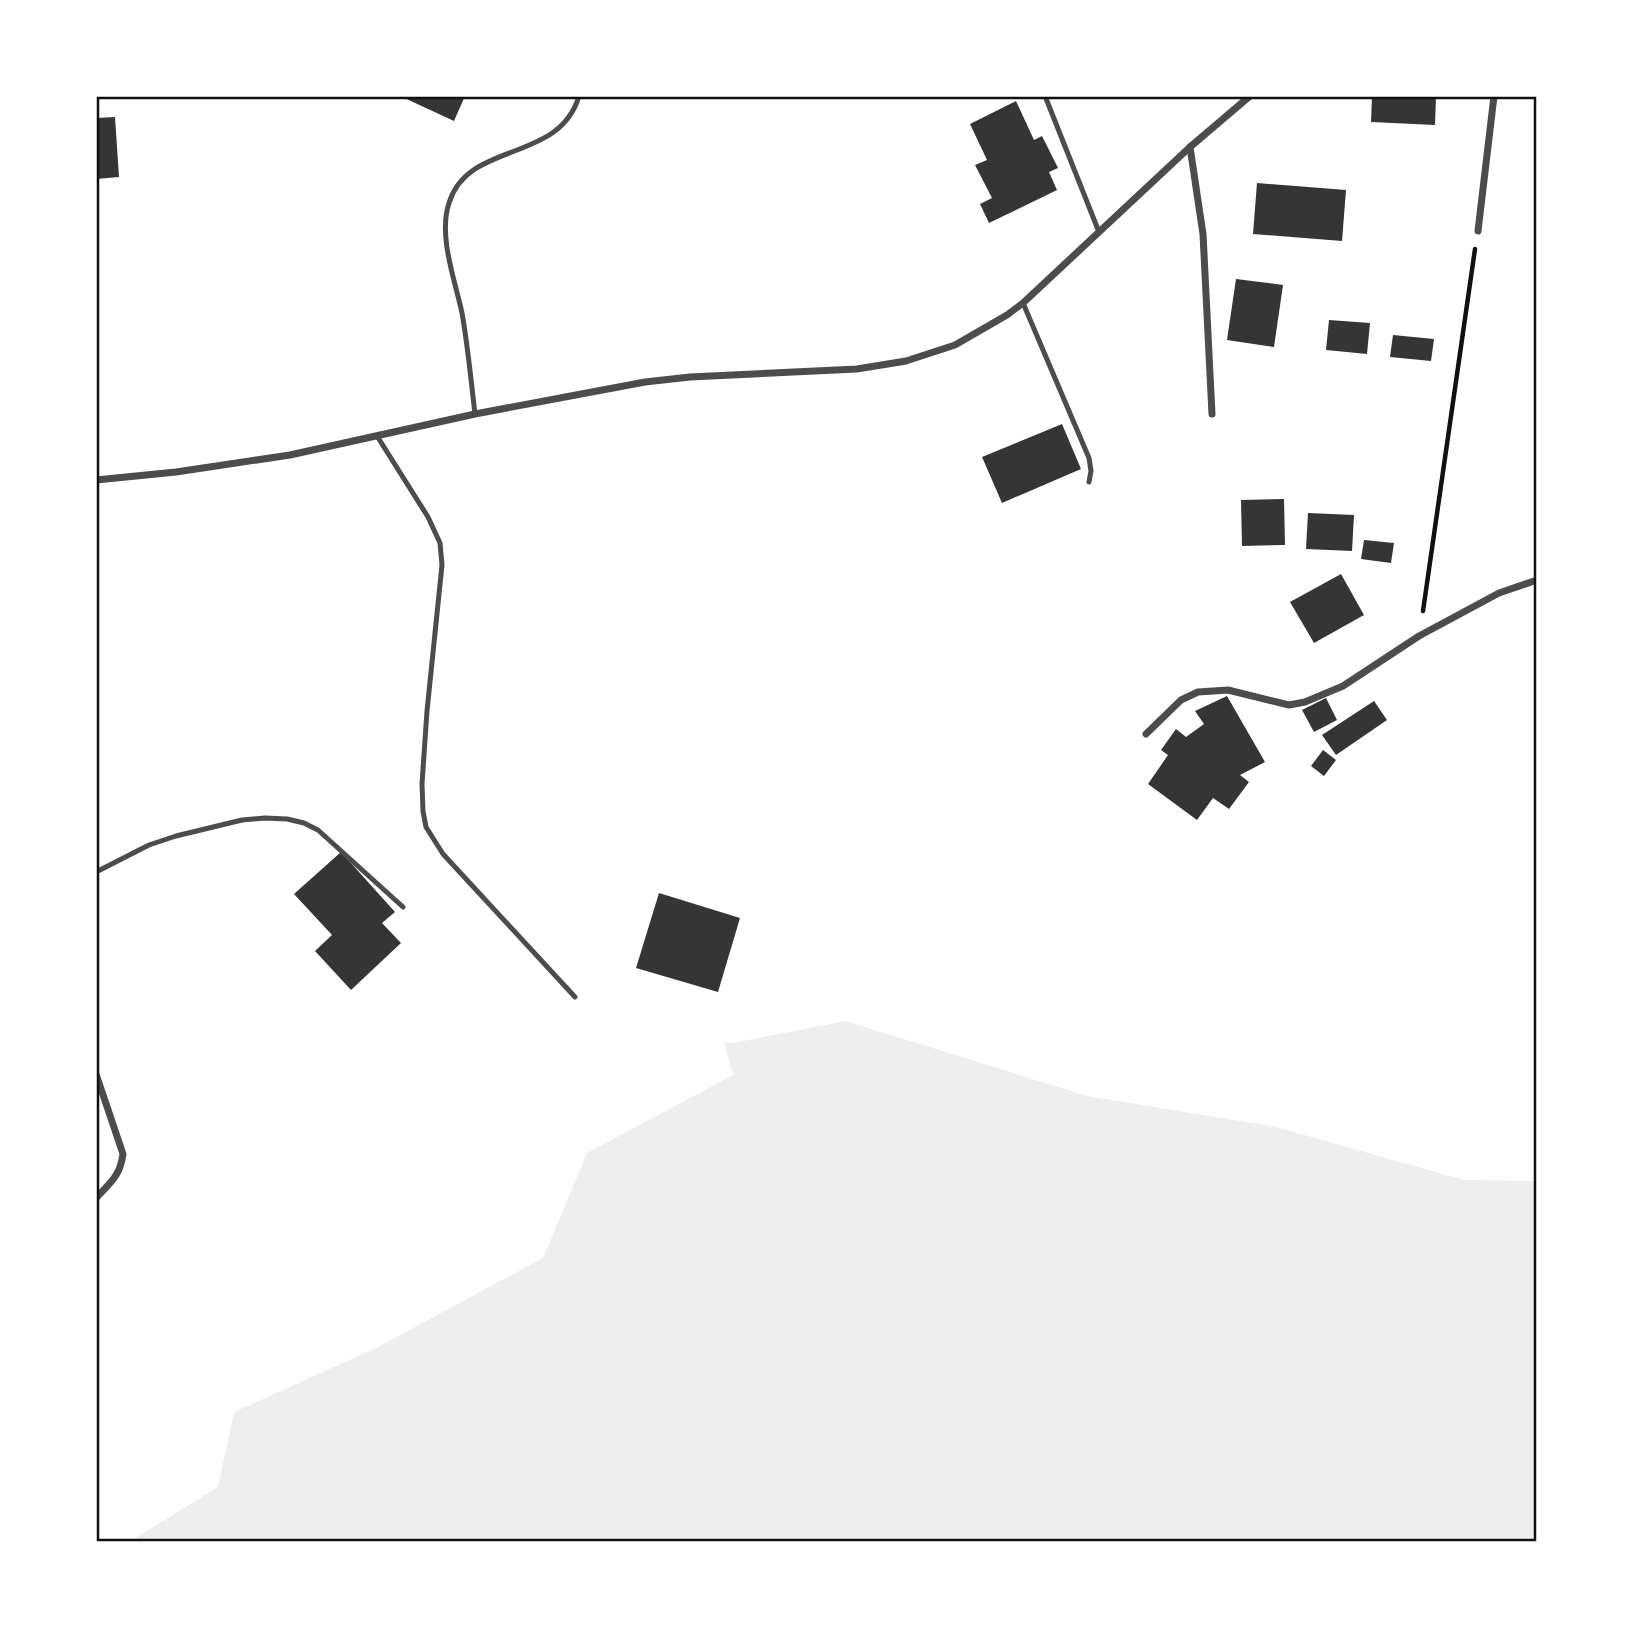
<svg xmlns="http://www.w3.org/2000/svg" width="1633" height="1638" viewBox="0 0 1633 1638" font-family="'Open Sans',sans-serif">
  <rect width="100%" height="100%" fill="#fff"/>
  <!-- green -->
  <path fill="#eee" d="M846 1021 1087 1096 1276 1127 1464 1180 1537 1181V1542H129L218 1487 234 1412 376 1348 543 1258 587 1153 733 1075 724 1043H733Z"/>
  <!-- building -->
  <g fill="#353535">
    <path d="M400 96H465L454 121Z"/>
    <path d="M1372 96H1436L1435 125 1371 122Z"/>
    <path d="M1016 101 1034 140 1042 136 1058 168 1049 172 1057 190 989 223 980 204 992 198 975 165 987 160 970 124Z"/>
    <path d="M115 117 119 177 96 179V118Z"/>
    <path d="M1257 183 1346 190 1342 241 1253 234Z"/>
    <path d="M1236 279 1283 285 1274 347 1227 340Z"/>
    <path d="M1329 320 1370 323 1367 354 1326 350Z"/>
    <path d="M1393 335 1434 339 1431 361 1390 357Z"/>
    <path d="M1062 424 1081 469 1002 503 982 457Z"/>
    <path d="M1284 499 1285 545 1242 546 1241 500Z"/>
    <path d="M1308 513 1354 515 1352 551 1306 549Z"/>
    <path d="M1364 540 1394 543 1391 563 1361 559Z"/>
    <path d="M1341 574 1364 615 1314 643 1290 602Z"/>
    <path d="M1227 696 1265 762 1240 775 1249 782 1229 809 1213 798 1197 820 1148 784 1168 755 1161 750 1176 729 1186 737 1204 724 1195 711Z"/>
    <path d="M1326 698 1337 720 1314 732 1302 710Z"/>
    <path d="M1374 701 1387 720 1336 755 1322 735Z"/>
    <path d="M1323 750 1336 760 1324 776 1311 766Z"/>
    <path d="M341 852 395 912 382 923 401 943 351 990 315 951 332 935 294 894Z"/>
    <path d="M659 893 740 918 718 992 636 968Z"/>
  </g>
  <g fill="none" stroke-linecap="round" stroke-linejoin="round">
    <!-- path -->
    <path stroke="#111" stroke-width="4.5" d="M1423 611 1475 249"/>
    <!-- service -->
    <g stroke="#4c4c4c" stroke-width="5">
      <path d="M1045 96 1099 232"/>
      <path d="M1023 303 1089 458 1091 471 1089 482"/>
      <path d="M475 414C471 381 468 347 462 313 455 280 438 236 449 203 468 140 559 164 579 96"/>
      <path d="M377 436 428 517 440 543 442 565 427 711 422 784 423 811 426 827 443 854 575 997"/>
      <path d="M96 872 149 845 176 836 242 820 265 818 287 819 304 823 318 830 403 907"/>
    </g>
    <!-- minor -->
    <g stroke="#4c4c4c" stroke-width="7">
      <path d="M1190 147 1203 234 1212 414"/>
      <path d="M1478 231 1494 96"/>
      <path d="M96 480 176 472 290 455 475 414 645 382 690 377 857 369 906 361 955 345 1007 315 1023 303 1190 147 1250 96"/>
      <path d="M1146 734 1181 700 1198 692 1228 690 1289 705 1305 702 1343 686 1419 636 1499 593 1537 580"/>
      <path d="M96 1074 123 1154C120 1176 111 1182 96 1198"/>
    </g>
  </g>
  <!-- border -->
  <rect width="1633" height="1638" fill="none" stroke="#ffffff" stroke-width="196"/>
  <rect x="98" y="98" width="1437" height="1442" fill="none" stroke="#111" stroke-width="2.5"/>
</svg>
